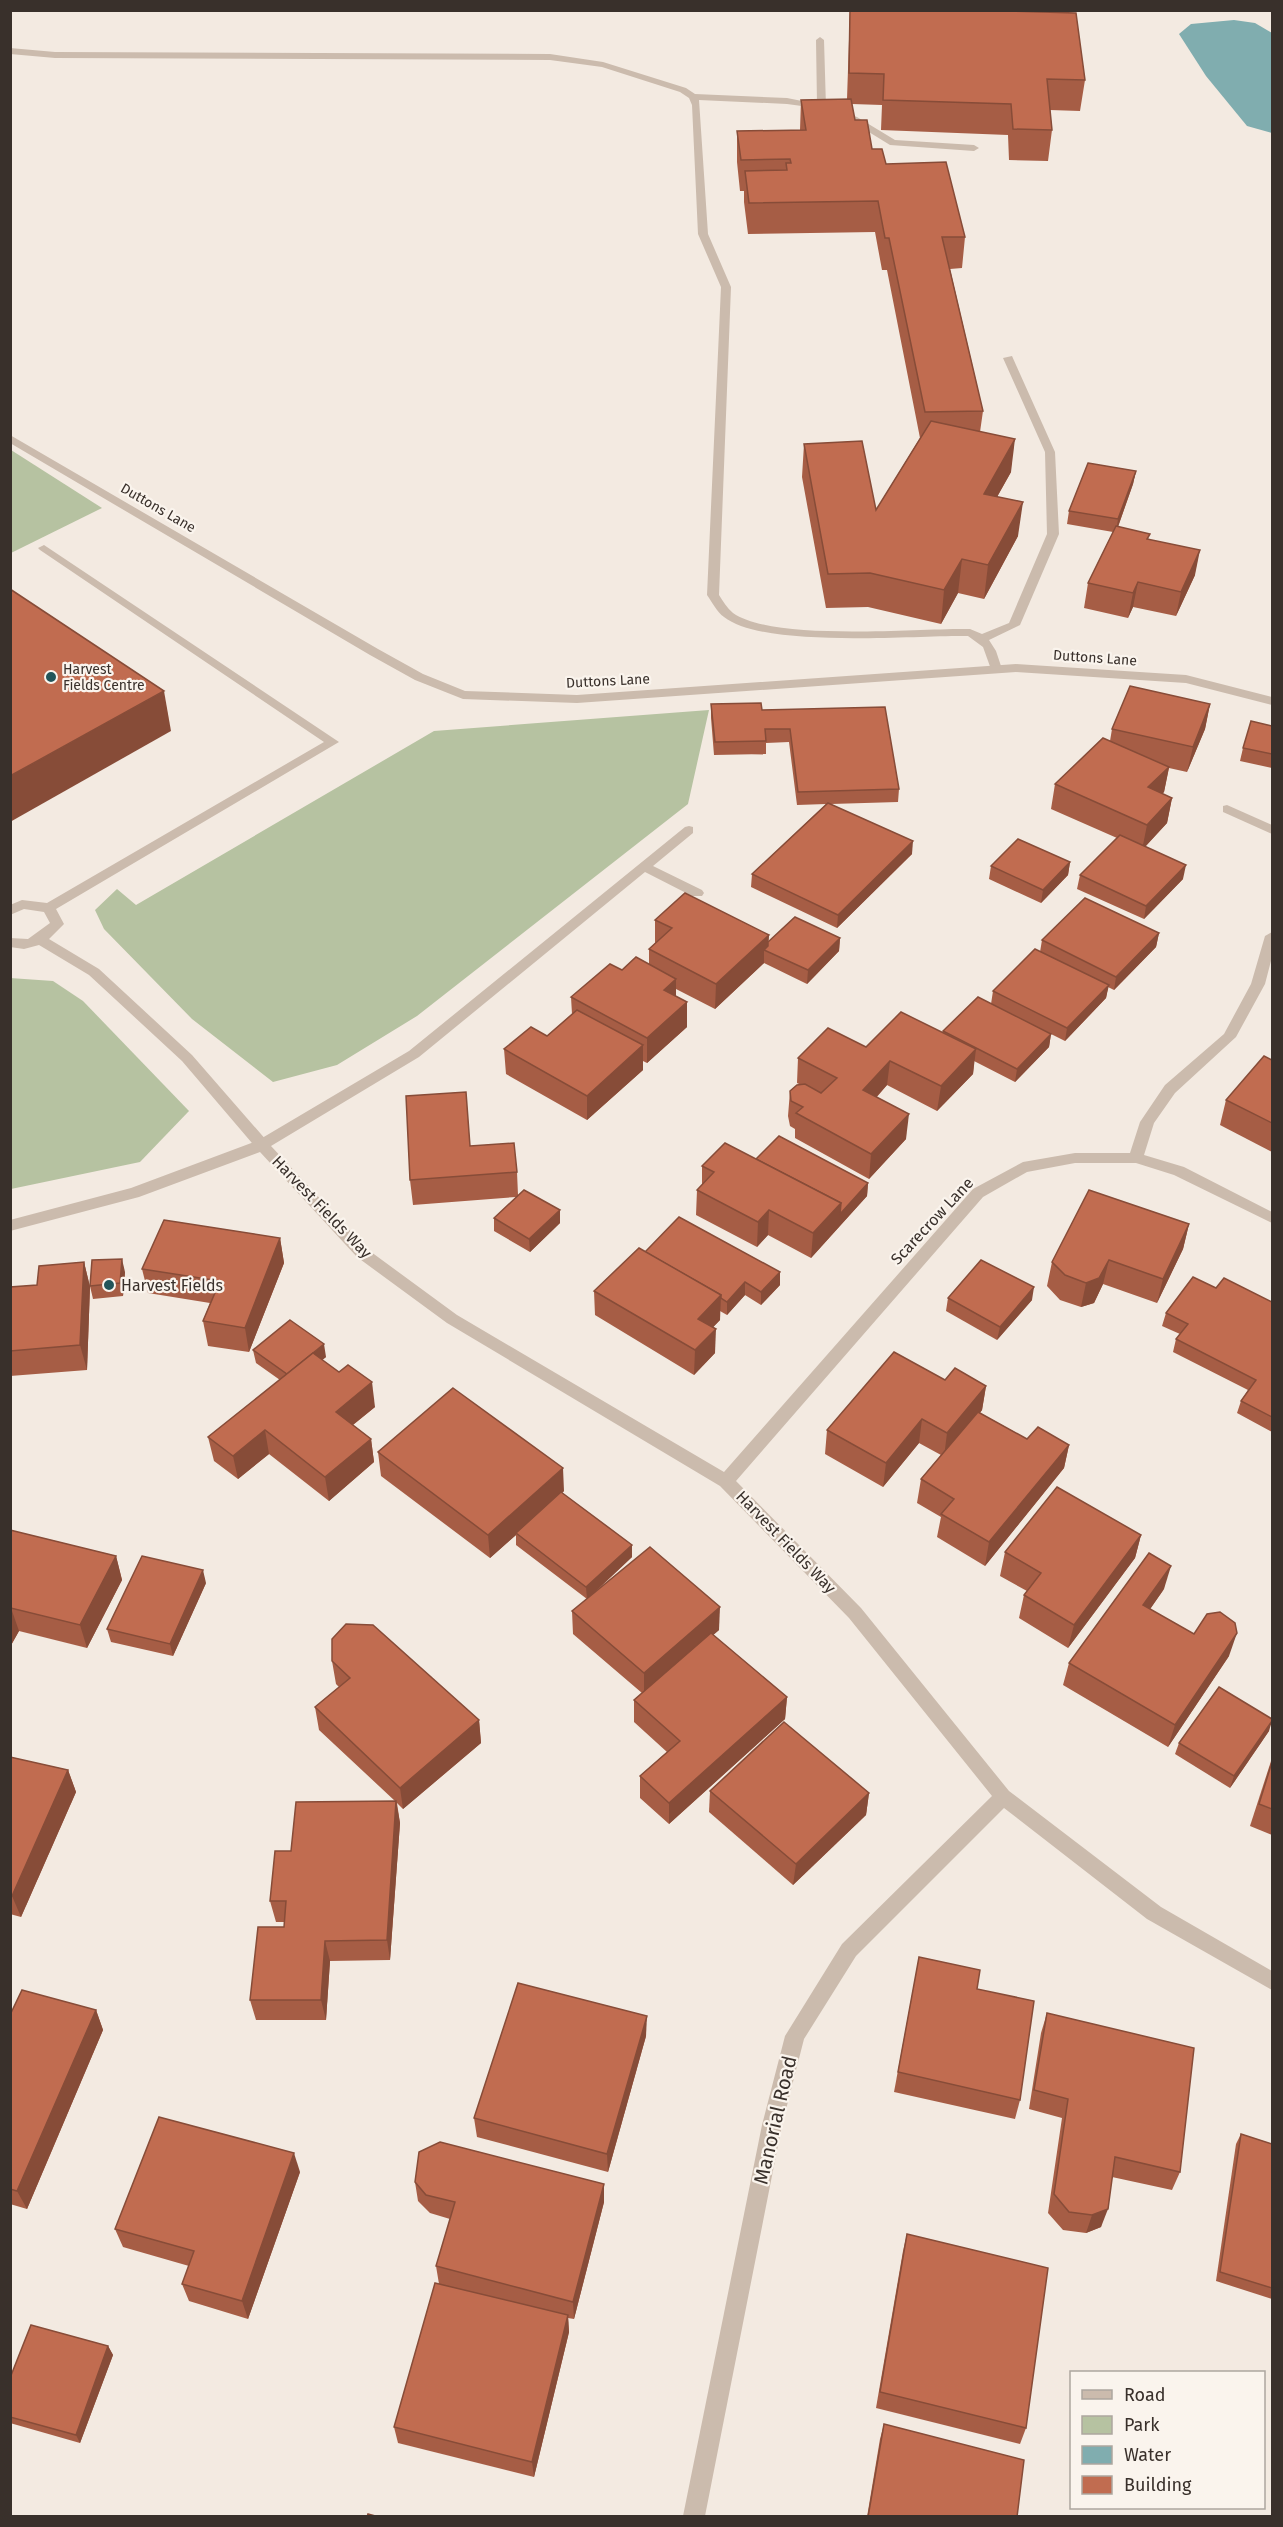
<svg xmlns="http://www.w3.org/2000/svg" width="1283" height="2527" viewBox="0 0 1283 2527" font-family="'Fira Sans',sans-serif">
  <rect width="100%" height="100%" fill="#f3eae1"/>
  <!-- green -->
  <g fill="#b6c2a1">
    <path d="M11 450 102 508 11 553Z"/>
    <path d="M709 710 688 804 417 1016 337 1065 273 1082 192 1019 104 929 95 910 117 889 136 905 434 731Z"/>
    <path d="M10 978 53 981 83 1001 189 1111 140 1162 11 1189Z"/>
  </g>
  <!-- water -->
  <path fill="#80adaf" d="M1234 20 1255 23 1272 33V133L1247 126 1206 76 1179 34 1191 24Z"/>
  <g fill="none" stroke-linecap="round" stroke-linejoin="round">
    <!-- lane -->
    <g fill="#cbbbad" fill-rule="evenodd">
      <path d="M820 37 824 40 826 107 857 117 895 140 974 145 979 148 974 151 890 145 851 121 809 107 787 104 699 100 708 234 731 287 719 595C723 601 727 608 733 613 775 642 915 628 970 629L982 634 1009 623 1047 534 1045 452 1003 358 1012 356 1055 452 1059 534 1020 625 989 640 996 651 1002 669 1000 672H992L983 647 968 636C913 635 765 649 724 617 717 612 712 602 707 595L721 287 698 234 692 105 689 98 680 92 602 67 550 60 55 58 10 54V48L55 52 550 54 603 62 686 88 695 94 787 98 817 104 816 40Z"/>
      <path d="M44 545 339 742 56 909 64 924 49 939 99 969 192 1055 267 1141 269 1145 267 1149H257L182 1061 89 975 39 945 24 949 10 947V938L28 939 50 923 44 912 24 909 10 915V905L22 900 47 903 324 742 40 550 38 548Z"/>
    </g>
    <!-- street -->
    <g fill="#cbbbad" fill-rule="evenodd">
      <path d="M10 435 378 649 423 674 465 691 577 695 1016 664 1186 675 1272 697V705L1186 683 1016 672 577 703 463 699 415 680 370 655 10 443Z"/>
      <path d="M1227 805 1272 825V834L1223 812V806Z"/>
      <path d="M689 826 693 827V833L653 866 702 890 704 893 702 896H692L645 872 419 1057 271 1146 367 1249 457 1315 724 1472 973 1189 1023 1162 1075 1153H1130L1140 1122 1165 1085 1224 1034 1251 984 1265 936 1272 932V957L1265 984 1236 1037 1175 1093 1154 1123 1144 1155 1184 1167 1272 1212V1223L1174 1175 1136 1163H1075L1027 1172 983 1197 736 1481 861 1608 1009 1791 1161 1907 1272 1971V1990L1147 1919 1004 1808 856 1956 804 2039 782 2125 705 2516H683L762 2125 785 2036 842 1944 992 1796 849 1618 720 1486 447 1323 357 1257 260 1152 139 1197 10 1231V1220L131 1188 257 1141 409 1051 685 827Z"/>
    </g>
  </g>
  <!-- wall -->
  <g fill="#a65d45">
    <path d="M850 10 1085 80 1080 111 1050 110 1052 130 1048 161 1009 160 1008 135 881 130 882 105 852 104 855 120 872 149 886 164 965 237 962 268 950 269 983 411 980 432 1011 472 997 497 1018 536 984 599 958 593 941 624 868 607 826 608 802 477 804 444 876 510 920 438 887 270H882L875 232 748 234 744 202V191H740L737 162V131L800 130 801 100 847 99Z"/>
    <path d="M1136 471 1133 484 1118 527 1149 539 1195 575 1176 616 1133 607 1128 618 1084 608 1088 583 1113 532 1067 524 1069 511Z"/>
    <path d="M711 704 762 710 899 789 898 802 831 804 912 854 837 928 751 887 752 874 826 804 797 805 789 742 766 743V754L714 755 711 718Z"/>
    <path d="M1210 704 1205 729 1187 772 1169 768 1164 792 1162 794 1172 798 1167 823 1145 847 1183 879 1144 919 1077 889 1080 875 1117 838 1051 809 1055 784 1110 741 1112 729Z"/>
    <path d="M1272 726V768L1240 761 1243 748Z"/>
    <path d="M1070 862 1068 875 1041 903 989 879 991 866Z"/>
    <path d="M655 920 769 935 768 942 840 938 839 951 807 984 764 963 715 1009 676 989V996L687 1027 647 1063 643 1061V1070L587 1120 506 1074 504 1049 547 1036 572 1014 571 997 622 970 649 964V949L655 943Z"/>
    <path d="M1159 933 1156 947 1114 990 1108 987 1106 998 1065 1041 1051 1034 1049 1047 1015 1082 974 1061 973 1074 937 1111 887 1085 876 1098 906 1139 869 1179 795 1138V1129L790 1126 788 1116 790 1091 801 1085 797 1083 798 1058 866 1047 943 1033V1031L991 1004 993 991 1040 952 1042 940Z"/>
    <path d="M1272 1060V1152L1220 1125 1226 1100Z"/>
    <path d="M470 1146 517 1172 518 1195 560 1223 530 1252 494 1231V1218L516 1197 413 1205 410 1180Z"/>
    <path d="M756 1159 868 1183 867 1196 811 1258 768 1235 757 1247 696 1215 697 1190 702 1185V1166Z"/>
    <path d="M1189 1224 1183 1249 1157 1303 1103 1284 1094 1303 1081 1307 1060 1300 1047 1286 1052 1262Z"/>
    <path d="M280 1238 284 1263 249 1352 208 1346 203 1321 210 1303 148 1293 142 1269Z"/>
    <path d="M645 1252 780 1285 761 1305 745 1295 727 1315 720 1311V1320L713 1327 715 1353 694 1375 595 1315 594 1291Z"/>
    <path d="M84 1262 90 1287 87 1370 10 1376V1287L37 1285Z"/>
    <path d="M125 1272 123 1296 93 1299 90 1286Z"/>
    <path d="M1216 1288 1272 1302V1432L1237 1413 1241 1401 1248 1390 1173 1352 1176 1339 1180 1334 1162 1326 1166 1313Z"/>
    <path d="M948 1298 1032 1300 997 1340 946 1311Z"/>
    <path d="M253 1350 326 1357 322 1360 375 1407 353 1425 371 1439 374 1462 329 1501 269 1454 238 1479 214 1461 208 1437 280 1380 256 1363Z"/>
    <path d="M945 1380 986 1386 982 1410 980 1413 1027 1439 1069 1445 1064 1468 985 1566 937 1537 941 1517 917 1503 921 1479 941 1455 919 1443 883 1487 825 1454 827 1430Z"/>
    <path d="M378 1452 564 1491 562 1493 632 1557 590 1597 719 1630 713 1635 787 1697 785 1719 669 1824 640 1798V1776L667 1752 634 1722V1700L642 1693 573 1634 572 1611 587 1599 516 1545V1535L490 1558 381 1476Z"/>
    <path d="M10 1530 116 1556 122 1580 87 1648 19 1631 10 1647Z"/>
    <path d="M1141 1535 1135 1558 1068 1648 1019 1618 1024 1595 1027 1591 1000 1576 1005 1552Z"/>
    <path d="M206 1583 173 1656 111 1642 107 1629Z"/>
    <path d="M1164 1589 1150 1609 1194 1634 1229 1656 1168 1747 1063 1685 1069 1663Z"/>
    <path d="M332 1661 479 1720 481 1743 403 1809 397 1803 400 1823 390 1960 330 1961 326 2020H256L250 2000 284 1927V1922H276L270 1901 291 1851 395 1801 319 1730 315 1707 339 1687 336 1684Z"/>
    <path d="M1269 1731 1230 1788 1175 1754 1179 1743Z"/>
    <path d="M10 1757 68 1770 76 1792 21 1917 10 1914Z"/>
    <path d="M1272 1758V1835L1250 1826Z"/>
    <path d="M710 1791 869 1793 866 1815 793 1885 709 1812Z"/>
    <path d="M919 1957 977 1989 1020 2100 1015 2119 894 2092Z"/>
    <path d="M96 2010 103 2030 27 2209 10 2204V2015Z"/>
    <path d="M1047 2013 1180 2172 1172 2190 1112 2177 1101 2227 1086 2233 1063 2230 1048 2213 1062 2118 1029 2109 1041 2033Z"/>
    <path d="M646 2036 608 2172 477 2137 474 2118Z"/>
    <path d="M1241 2134 1272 2144V2299L1216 2281 1236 2144Z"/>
    <path d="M300 2172 248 2319 189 2301 182 2284 189 2266 123 2247 115 2229Z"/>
    <path d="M415 2182 604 2184V2202L574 2319 568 2318 569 2332 534 2477 398 2443 394 2427 439 2284 436 2266 450 2219 430 2213 418 2201Z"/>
    <path d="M907 2234 1026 2428 1020 2444 876 2408 903 2251Z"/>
    <path d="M108 2346 113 2355 80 2443 10 2423V2378Z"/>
    <path d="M884 2424 1017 2517H867L880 2439Z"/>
  </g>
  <!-- shaded-wall -->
  <g fill="#874c38">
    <path d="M1015 439 1011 472 980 527 984 494Z"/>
    <path d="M1136 471 1133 484 1116 532 1118 519Z"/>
    <path d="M1023 502 1018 536 984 599 988 565Z"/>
    <path d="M1200 550 1195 575 1176 616 1181 592Z"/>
    <path d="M962 559 958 593 941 624 944 590Z"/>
    <path d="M1138 582 1133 607 1128 618 1133 593Z"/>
    <path d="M164 691 171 731 10 822V776Z"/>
    <path d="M1210 704 1205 729 1187 772 1193 747Z"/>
    <path d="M1169 767 1164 792 1143 812 1148 787Z"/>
    <path d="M1172 798 1167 823 1142 850 1147 825Z"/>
    <path d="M913 841 912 854 837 928 838 915Z"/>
    <path d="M1070 862 1068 875 1041 903 1043 890Z"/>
    <path d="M1186 865 1183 879 1144 919 1146 906Z"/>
    <path d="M1159 933 1156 947 1114 990 1116 977Z"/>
    <path d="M769 935 768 951 764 950V963L715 1009 716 984Z"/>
    <path d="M840 938 839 951 807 984 808 970Z"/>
    <path d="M676 979V1004L664 990Z"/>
    <path d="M1109 985 1106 998 1065 1041 1067 1028Z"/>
    <path d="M687 1002V1027L647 1063V1038Z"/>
    <path d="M1051 1034 1049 1047 1015 1082 1017 1069Z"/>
    <path d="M643 1045V1070L587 1120V1096Z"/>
    <path d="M976 1049 973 1074 937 1111 941 1086Z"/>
    <path d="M890 1061 887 1085 860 1115 863 1090Z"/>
    <path d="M909 1114 906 1139 869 1179 871 1154Z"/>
    <path d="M868 1183 867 1196 811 1258 813 1233 841 1203Z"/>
    <path d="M560 1210V1223L530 1252 529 1239Z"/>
    <path d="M769 1210 768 1235 757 1247 758 1222Z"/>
    <path d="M1189 1224 1183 1249 1157 1303 1163 1279Z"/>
    <path d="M280 1238 284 1263 249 1352 245 1328Z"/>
    <path d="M122 1259 125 1272 123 1296 120 1283Z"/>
    <path d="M1109 1260 1103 1284 1094 1303 1081 1307 1086 1283Z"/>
    <path d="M84 1262 90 1287 87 1370 80 1345Z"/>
    <path d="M780 1272V1285L761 1305V1292Z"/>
    <path d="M745 1282V1295L727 1315V1302Z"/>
    <path d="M1034 1287 1032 1300 997 1340 1000 1327Z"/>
    <path d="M721 1295 720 1320 698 1343V1319Z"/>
    <path d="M716 1329 715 1353 694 1375 695 1350Z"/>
    <path d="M324 1344 326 1357 289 1387 287 1374Z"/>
    <path d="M372 1382 375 1407 339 1436 336 1412Z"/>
    <path d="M986 1386 982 1410 944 1457 947 1433Z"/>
    <path d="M922 1419 919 1443 883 1487 886 1463Z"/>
    <path d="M265 1430 269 1454 238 1479 233 1456Z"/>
    <path d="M371 1439 374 1462 329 1501 325 1477Z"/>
    <path d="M1069 1445 1064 1468 985 1566 989 1542Z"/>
    <path d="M563 1468 564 1491 517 1534 516 1533V1535L490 1558 488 1535Z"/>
    <path d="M1141 1535 1135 1558 1068 1648 1074 1625Z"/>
    <path d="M632 1545V1557L587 1599 586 1587Z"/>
    <path d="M116 1556 122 1580 87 1648 80 1625Z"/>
    <path d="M1171 1566 1164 1589 1137 1628 1143 1605Z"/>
    <path d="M203 1570 206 1583 173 1656 170 1644Z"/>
    <path d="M720 1607 719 1630 644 1695V1673Z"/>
    <path d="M11 1608 19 1631 10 1647V1609Z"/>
    <path d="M1237 1633 1229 1656 1168 1747 1175 1725Z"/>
    <path d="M787 1697 785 1719 669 1824V1803Z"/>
    <path d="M479 1720 481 1743 403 1809 400 1788Z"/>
    <path d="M1272 1721 1269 1731 1230 1788 1234 1776Z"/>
    <path d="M68 1770 76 1792 21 1917 12 1896Z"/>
    <path d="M869 1793 866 1815 793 1885 796 1864Z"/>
    <path d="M396 1801 400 1823 390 1960 387 1940Z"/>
    <path d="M325 1941 330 1961 326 2020 321 2000Z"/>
    <path d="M96 2010 103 2030 27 2209 17 2191Z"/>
    <path d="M647 2016 646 2036 608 2172 607 2154Z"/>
    <path d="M294 2153 300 2172 248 2319 242 2301Z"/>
    <path d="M604 2184V2202L574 2319 573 2302Z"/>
    <path d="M1108 2209 1101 2227 1086 2233 1092 2215Z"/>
    <path d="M568 2315 569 2332 534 2477 532 2462Z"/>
    <path d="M108 2346 113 2355 80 2443 76 2435Z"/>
  </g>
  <!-- building -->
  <g fill="#c16c50" stroke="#874c38" stroke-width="1.5">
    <path d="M850 10H977L1076 13 1085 80 1047 79 1052 130 1013 129 1011 104 883 100 884 74 849 73Z"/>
    <path d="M851 99 855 120H867L872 149H882L886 164 946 162 965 237H942L983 411 925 412 889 238H885L878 201 749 203 745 171 787 170 786 163H791L790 159 741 160 737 131 806 130 801 100Z"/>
    <path d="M931 421 1015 439 984 494 1023 502 988 565 962 559 944 590 870 573 828 574 804 444 862 441 876 510Z"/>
    <path d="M1088 463 1136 471 1118 519 1069 511Z"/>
    <path d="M1116 526 1150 534 1147 539 1200 550 1181 592 1138 582 1133 593 1088 583Z"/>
    <path d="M10 589 164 691 10 776Z"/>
    <path d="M1130 686 1210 704 1193 747 1112 729Z"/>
    <path d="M761 703 762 710 885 707 899 789 798 792 790 729H765L766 741 715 742 711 704Z"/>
    <path d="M1251 721 1272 726V754L1243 748Z"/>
    <path d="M1103 738 1169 767 1148 787 1172 798 1147 825 1055 784Z"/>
    <path d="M828 803 913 841 838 915 752 874Z"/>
    <path d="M1120 835 1186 865 1146 906 1080 875Z"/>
    <path d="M1018 839 1070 862 1043 890 991 866Z"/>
    <path d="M685 893 769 935 716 984 649 949 672 928 655 920Z"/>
    <path d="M1085 898 1159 933 1116 977 1042 940Z"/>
    <path d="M795 917 840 938 808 970 764 950 768 946V942Z"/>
    <path d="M1035 949 1109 985 1067 1028 993 991Z"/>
    <path d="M636 957 676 979 664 990 687 1002 647 1038 571 997 610 964 622 970Z"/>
    <path d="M978 997 1051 1034 1017 1069 943 1031Z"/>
    <path d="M577 1010 643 1045 587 1096 504 1049 531 1027 547 1036Z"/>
    <path d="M901 1012 976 1049 941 1086 890 1061 863 1090 909 1114 871 1154 796 1113 803 1107 791 1101 790 1091 797 1085 805 1084 821 1093 837 1078 798 1058 828 1028 866 1047Z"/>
    <path d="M1264 1056 1272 1060V1123L1226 1100Z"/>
    <path d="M466 1092 470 1146 514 1143 517 1172 410 1180 406 1096Z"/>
    <path d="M779 1136 868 1183 840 1214 841 1203 756 1159Z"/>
    <path d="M725 1143 841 1203 813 1233 769 1210 758 1222 697 1190 714 1172 702 1166Z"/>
    <path d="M524 1190 560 1210 529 1239 494 1218Z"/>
    <path d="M1089 1190 1189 1224 1163 1279 1109 1260 1099 1278 1086 1283 1065 1275 1052 1262Z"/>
    <path d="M679 1217 780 1272 761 1292 745 1282 727 1302 721 1298V1295L645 1252Z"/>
    <path d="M164 1220 280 1238 245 1328 203 1321 220 1281 142 1269Z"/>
    <path d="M639 1248 721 1295 698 1319 716 1329 695 1350 594 1291Z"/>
    <path d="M122 1259 120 1283 90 1286 92 1260Z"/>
    <path d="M981 1260 1034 1287 1000 1327 948 1298Z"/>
    <path d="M84 1262 80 1345 10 1351V1287L37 1285 39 1266Z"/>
    <path d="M1193 1277 1216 1288 1224 1278 1272 1302V1417L1241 1401 1256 1380 1176 1339 1188 1324 1166 1313Z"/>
    <path d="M290 1320 324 1344 287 1374 253 1350Z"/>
    <path d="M894 1352 945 1380 955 1368 986 1386 947 1433 922 1419 886 1463 827 1430Z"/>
    <path d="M313 1353 339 1372 348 1365 372 1382 336 1412 371 1439 325 1477 265 1430 233 1456 208 1437Z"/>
    <path d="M453 1388 563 1468 488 1535 378 1452Z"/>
    <path d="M978 1412 1027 1439 1038 1427 1069 1445 989 1542 941 1514 954 1499 921 1479Z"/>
    <path d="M1057 1487 1141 1535 1074 1625 1024 1595 1041 1573 1005 1552Z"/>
    <path d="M561 1492 632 1545 586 1587 516 1533Z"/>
    <path d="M10 1530 116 1556 80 1625 11 1608 10 1609Z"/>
    <path d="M650 1547 720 1607 644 1673 572 1611Z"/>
    <path d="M1149 1553 1171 1566 1143 1605 1194 1634 1207 1614 1220 1612 1235 1623 1237 1633 1175 1725 1069 1663Z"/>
    <path d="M142 1556 203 1570 170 1644 107 1629Z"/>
    <path d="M346 1624 373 1625 479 1720 400 1788 315 1707 350 1678 332 1661V1639Z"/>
    <path d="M711 1633 787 1697 669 1803 640 1776 680 1741 634 1700Z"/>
    <path d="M1219 1687 1272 1719V1721L1234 1776 1179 1743Z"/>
    <path d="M784 1722 869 1793 796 1864 710 1791Z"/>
    <path d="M10 1757 68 1770 12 1896 10 1895Z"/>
    <path d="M1272 1762V1809L1259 1804Z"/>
    <path d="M396 1801 387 1940 325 1941 321 2000H250L258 1927H284L286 1901H270L275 1851H291L296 1802Z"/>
    <path d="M919 1957 980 1970 977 1989 1034 2001 1020 2100 898 2072Z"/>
    <path d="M518 1983 647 2016 607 2154 474 2118Z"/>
    <path d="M22 1990 96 2010 17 2191 10 2189V2015Z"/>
    <path d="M1047 2013 1194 2048 1180 2172 1115 2157 1108 2209 1092 2215 1069 2212 1054 2194 1068 2099 1034 2090Z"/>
    <path d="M159 2117 294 2153 242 2301 182 2284 194 2251 115 2229Z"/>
    <path d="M1241 2134 1272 2144V2288L1220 2272Z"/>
    <path d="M440 2142 604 2184 573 2302 436 2266 455 2202 426 2195 415 2182 419 2152Z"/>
    <path d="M907 2234 1048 2268 1026 2428 880 2392Z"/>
    <path d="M435 2283 568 2315 532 2462 394 2427Z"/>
    <path d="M31 2325 108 2346 76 2435 10 2417V2378Z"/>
    <path d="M884 2424 1024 2460 1017 2517H868Z"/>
    <path d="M368 2514 379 2517H367Z"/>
  </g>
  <!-- markers -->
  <g fill="#22555a" stroke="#faf4ed" stroke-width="2">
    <circle cx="51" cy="677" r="6"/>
    <circle cx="109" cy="1285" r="6"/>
  </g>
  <g text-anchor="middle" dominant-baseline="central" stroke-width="4.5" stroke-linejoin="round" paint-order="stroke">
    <!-- far-street labels -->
    <g font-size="14" fill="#39302b" stroke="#faf4ed">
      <text transform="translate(158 508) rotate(30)">Duttons Lane</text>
      <text transform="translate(1095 658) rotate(4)">Duttons Lane</text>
      <text transform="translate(608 681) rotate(-3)">Duttons Lane</text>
    </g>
    <!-- far-poi labels -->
    <g font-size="14" fill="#39302b" stroke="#faf4ed" text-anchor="start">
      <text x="63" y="669">Harvest<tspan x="63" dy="16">Fields Centre</tspan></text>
    </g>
    <!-- street labels -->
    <g font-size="16" fill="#39302b" stroke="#faf4ed">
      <text transform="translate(322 1207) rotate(46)">Harvest Fields Way</text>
      <text transform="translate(932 1221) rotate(-47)">Scarecrow Lane</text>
      <text transform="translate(786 1542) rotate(46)">Harvest Fields Way</text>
    </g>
    <!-- poi labels -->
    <g font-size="16" fill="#39302b" stroke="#faf4ed" text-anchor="start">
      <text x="121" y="1285">Harvest Fields</text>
    </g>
    <!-- near-street labels -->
    <g font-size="20" fill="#39302b" stroke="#faf4ed">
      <text transform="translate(775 2120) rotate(-77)">Manorial Road</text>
    </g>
  </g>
  <!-- border -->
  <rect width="1283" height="2527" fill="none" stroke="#39302b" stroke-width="24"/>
  <!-- legend -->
  <rect x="1070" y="2371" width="195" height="138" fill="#faf4ed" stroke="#ada69f" stroke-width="1.5"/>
  <rect x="1082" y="2390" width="30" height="9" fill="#cbbbad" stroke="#ada69f" stroke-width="1.5"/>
  <text x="1124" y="2401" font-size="18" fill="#39302b">Road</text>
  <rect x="1082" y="2416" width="30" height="18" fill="#b6c2a1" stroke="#ada69f" stroke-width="1.5"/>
  <text x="1124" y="2431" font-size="18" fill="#39302b">Park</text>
  <rect x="1082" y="2446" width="30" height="18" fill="#80adaf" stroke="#ada69f" stroke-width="1.5"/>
  <text x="1124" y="2461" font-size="18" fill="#39302b">Water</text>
  <rect x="1082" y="2476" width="30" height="18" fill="#c16c50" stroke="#ada69f" stroke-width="1.5"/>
  <text x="1124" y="2491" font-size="18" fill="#39302b">Building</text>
</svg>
